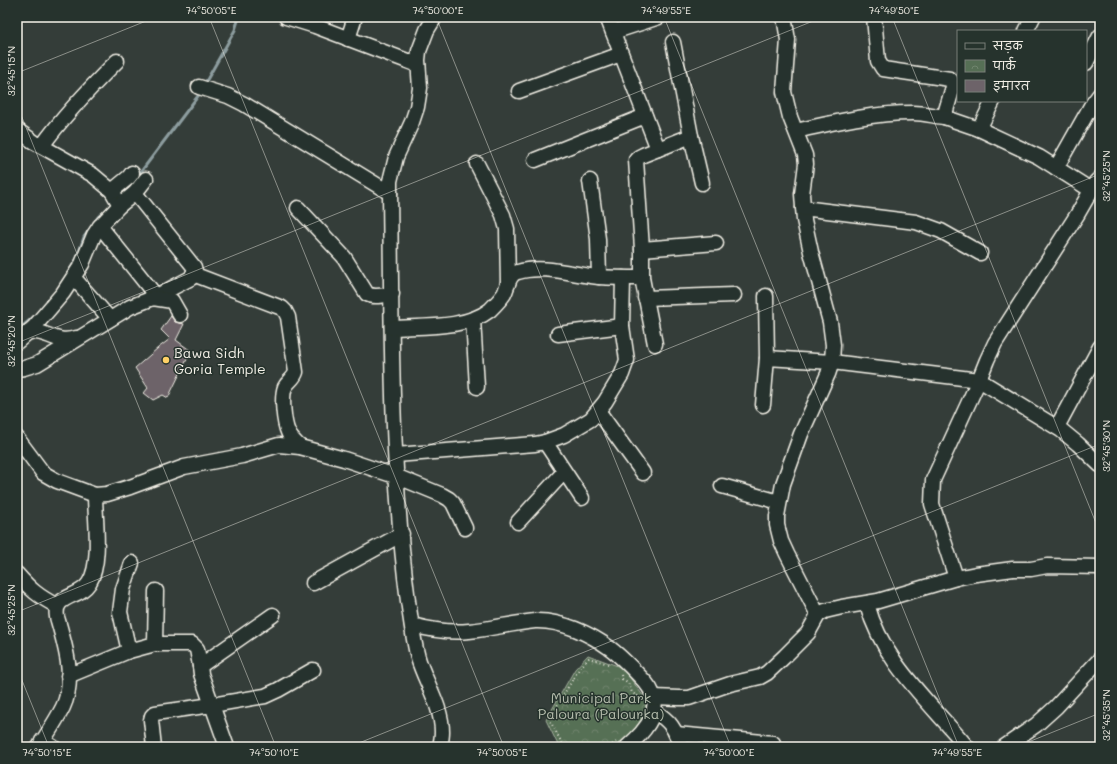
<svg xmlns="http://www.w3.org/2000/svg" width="1117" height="764" viewBox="0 0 1117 764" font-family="Mali,'Playpen Sans Deva',sans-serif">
  <defs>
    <pattern id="park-crowns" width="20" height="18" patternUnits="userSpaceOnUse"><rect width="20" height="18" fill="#566f55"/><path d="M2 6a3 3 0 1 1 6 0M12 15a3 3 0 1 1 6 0" fill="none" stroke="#6f846d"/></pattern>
  </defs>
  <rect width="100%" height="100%" fill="#343d39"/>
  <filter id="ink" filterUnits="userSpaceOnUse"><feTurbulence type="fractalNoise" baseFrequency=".025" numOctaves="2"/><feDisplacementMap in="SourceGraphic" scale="8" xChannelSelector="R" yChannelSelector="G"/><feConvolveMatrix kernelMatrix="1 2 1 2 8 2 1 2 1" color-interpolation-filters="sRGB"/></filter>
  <g filter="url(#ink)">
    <!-- park -->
    <path fill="url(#park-crowns)" stroke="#a5b09e" d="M588 655 623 668 646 700V708L641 720 628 738 616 747H559L546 720 575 669Z"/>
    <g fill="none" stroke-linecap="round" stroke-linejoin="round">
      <!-- stream -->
      <g stroke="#8d9d9f" stroke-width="3">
        <path d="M204 85 235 30 239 17"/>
        <path d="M125 193 201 92"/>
        <path d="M65 278 77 258 84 237 98 217 103 213"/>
        <path d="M17 331 37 314"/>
      </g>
    </g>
    <!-- building -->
    <path fill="#6d6369" stroke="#f4f1e8" d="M171 316 175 322 184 324 176 340 191 351 168 398 163 395 153 400 144 393 148 388 135 368 158 348 170 339 161 330Z"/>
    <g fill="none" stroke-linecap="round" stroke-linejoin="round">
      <!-- minor casing -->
      <g stroke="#f4f1e8" stroke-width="17">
        <g id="minor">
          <path d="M286 17 315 26 418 65"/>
          <path d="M435 17 427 30 419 51 418 60 420 88 417 107 412 122 396 157 390 181V193C392 329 390 466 408 601 411 620 413 639 418 658 425 682 442 706 442 732 442 737 441 742 440 747"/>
          <path d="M607 17 658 149"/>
          <path d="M784 17 788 40 784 92 790 117 805 155 806 164 802 194 804 220 811 252 830 322 833 345 832 362 828 374 801 434 783 484 777 516V525L781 541 787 554 818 615"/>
          <path d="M874 17 878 61 883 69 950 79 952 82 953 87 944 117 979 129 1039 157 1091 190"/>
          <path d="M1026 31 1033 17"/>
          <path d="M613 32 659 17"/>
          <path d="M348 39 355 17"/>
          <path d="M673 42 691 136 702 183"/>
          <path d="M1086 63 1100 36"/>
          <path d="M199 87 228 96 244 104 390 193"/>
          <path d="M519 91 621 54"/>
          <path d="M979 129 993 101"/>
          <path d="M17 130 34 142 93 175 112 191 120 205"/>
          <path d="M796 131C835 122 873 113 913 113 924 113 934 116 944 117"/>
          <path d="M42 146C64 115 90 88 117 61"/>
          <path d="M535 160 645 116"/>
          <path d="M477 164 503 215 507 229 508 284"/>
          <path d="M1056 168 1091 106 1100 94"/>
          <path d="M590 181 598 239 599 277"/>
          <path d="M112 191 129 177 132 173"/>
          <path d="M135 193 194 267 195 271 191 278 153 298"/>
          <path d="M298 208 344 257 367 294C374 298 384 295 392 294"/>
          <path d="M803 208 916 222 941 231 980 253"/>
          <path d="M100 226 156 296"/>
          <path d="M642 249 716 243"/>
          <path d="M193 274 282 308 285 311 288 317 296 372C294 379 288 381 285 387 281 397 284 423 288 432 290 438 295 442 300 447"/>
          <path d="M74 278 110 319"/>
          <path d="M645 298 734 295"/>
          <path d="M473 319 477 387"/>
          <path d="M392 328C422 326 466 329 490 310 495 305 500 300 504 294 508 287 508 274 518 272 542 264 575 275 599 277 614 278 628 278 642 278"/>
          <path d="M28 332C48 329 54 345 76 338"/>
          <path d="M558 334 622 326"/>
          <path d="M17 342 34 327 63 293 82 264 94 235 100 226 120 205 135 193 146 179"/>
          <path d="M655 344 642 278V249L636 160 639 157 643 155 691 136"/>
          <path d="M767 358 832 362 979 380 1061 430 1078 444 1100 465"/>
          <path d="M17 369 24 368 37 364 130 307 153 298 172 301 180 315"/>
          <path d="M763 405 767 358 766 296"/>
          <path d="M599 412 643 473"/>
          <path d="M1057 427 1100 347"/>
          <path d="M17 438 43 473 57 481 95 495 107 494 130 487 184 467 242 456 279 445 300 447 344 459 398 477 442 495 449 499 453 503 465 528"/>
          <path d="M545 442 582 498"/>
          <path d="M396 455 535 444 545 442 564 435 591 419 605 402 622 374 627 360 622 326 623 278"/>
          <path d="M722 486 779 502"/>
          <path d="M518 522 564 472"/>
          <path d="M17 574C31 590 38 596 57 606"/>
          <path d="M956 578 932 504 933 480 979 380 987 360 995 343 1077 215 1096 182 1100 178"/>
          <path d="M313 583 402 534"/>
          <path d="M867 604C883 663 929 701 967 747"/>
          <path d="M273 615 200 666 201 674 212 705 265 696 278 690 313 670"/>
          <path d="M412 625C431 630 450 633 469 631 491 629 513 623 535 621 561 620 591 634 611 649 624 659 635 671 646 683 666 707 647 730 627 747"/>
          <path d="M155 644H192L197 649 200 666"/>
          <path d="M129 651 120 612 123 589 132 563"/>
          <path d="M68 676 129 651 155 644 156 591"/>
          <path d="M654 697 678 698H689L730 684 760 677 767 673 785 656 808 633 818 615 825 611 842 607 878 601 956 578 976 574 1013 569H1031L1047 566 1100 567"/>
          <path d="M654 711C670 721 676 729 680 747"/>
          <path d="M676 734 773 743"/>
          <path d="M42 741 53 747"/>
          <path d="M39 747C47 734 56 721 63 707 76 679 65 645 57 617 53 594 79 599 89 583 102 563 95 518 95 495"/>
          <path d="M154 747 151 720 152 716 155 713 212 705 227 747"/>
          <path d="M1004 747 1036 725 1056 707 1100 659"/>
        </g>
      </g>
      <!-- path -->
      <g stroke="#f4f1e8" stroke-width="2" stroke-dasharray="1 3" stroke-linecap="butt">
        <path d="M621 675 622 679C629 682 630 686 632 693L640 697"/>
        <path d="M564 747 549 719 579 669 589 658 608 664"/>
        <path d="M609 747 616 742"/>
      </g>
      <!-- minor -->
      <use href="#minor" stroke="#26332d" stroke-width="14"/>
    </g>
  </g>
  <!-- ticks -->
  <path fill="none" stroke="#f4f1e8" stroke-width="1" stroke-opacity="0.45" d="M209 17 504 747M436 17 731 747M664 17 959 747M892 17 1100 533M17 73 156 17M17 105 276 747M17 343 823 17M17 612 1100 174M17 668 49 747M349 747 1100 444M1016 747 1100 713"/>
  <!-- markers -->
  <circle fill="#ffd166" stroke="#26332d" stroke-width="1.5" cx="166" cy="360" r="4"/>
  <g text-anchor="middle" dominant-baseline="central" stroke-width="3" stroke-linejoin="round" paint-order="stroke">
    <!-- poi labels -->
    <g font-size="14" fill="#f4f1e8" stroke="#26332d" text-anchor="start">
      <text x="174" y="352">Bawa Sidh<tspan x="174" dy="16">Goria Temple</tspan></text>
    </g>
    <!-- park labels -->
    <g font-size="14" fill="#b5bdad" stroke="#26332d">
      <text x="601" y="697">Municipal Park<tspan x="601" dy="16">Paloura (Palourka)</tspan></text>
    </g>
  </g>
  <!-- margin -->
  <rect width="1117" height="764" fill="none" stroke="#26332d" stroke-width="44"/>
  <!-- legend -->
  <rect x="957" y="30" width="130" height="72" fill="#26332d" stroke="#787f78"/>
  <rect x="965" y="43" width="20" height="6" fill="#26332d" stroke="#787f78"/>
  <text x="993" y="50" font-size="12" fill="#f4f1e8">सड़क</text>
  <rect x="965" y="60" width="20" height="12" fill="url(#park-crowns)" stroke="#787f78"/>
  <text x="993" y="70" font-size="12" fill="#f4f1e8">पार्क</text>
  <rect x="965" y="80" width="20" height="12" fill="#6d6369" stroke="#787f78"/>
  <text x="993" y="90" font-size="12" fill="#f4f1e8">इमारत</text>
  <rect x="22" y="22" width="1073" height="720" fill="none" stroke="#f4f1e8" stroke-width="1.5"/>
  <g font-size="10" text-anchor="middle" fill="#f4f1e8">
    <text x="211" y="14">74°50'05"E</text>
    <text x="438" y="14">74°50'00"E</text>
    <text x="666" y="14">74°49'55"E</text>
    <text x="894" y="14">74°49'50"E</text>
    <text transform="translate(11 71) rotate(-90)" y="4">32°45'15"N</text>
    <text transform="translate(1106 176) rotate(-90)" y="4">32°45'25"N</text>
    <text transform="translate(11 341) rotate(-90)" y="4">32°45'20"N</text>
    <text transform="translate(1106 446) rotate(-90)" y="4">32°45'30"N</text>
    <text transform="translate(11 610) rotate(-90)" y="4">32°45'25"N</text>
    <text transform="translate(1106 715) rotate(-90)" y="4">32°45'35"N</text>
    <text x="47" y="756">74°50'15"E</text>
    <text x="274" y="756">74°50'10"E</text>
    <text x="502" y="756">74°50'05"E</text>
    <text x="729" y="756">74°50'00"E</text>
    <text x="957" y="756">74°49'55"E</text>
  </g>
</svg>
